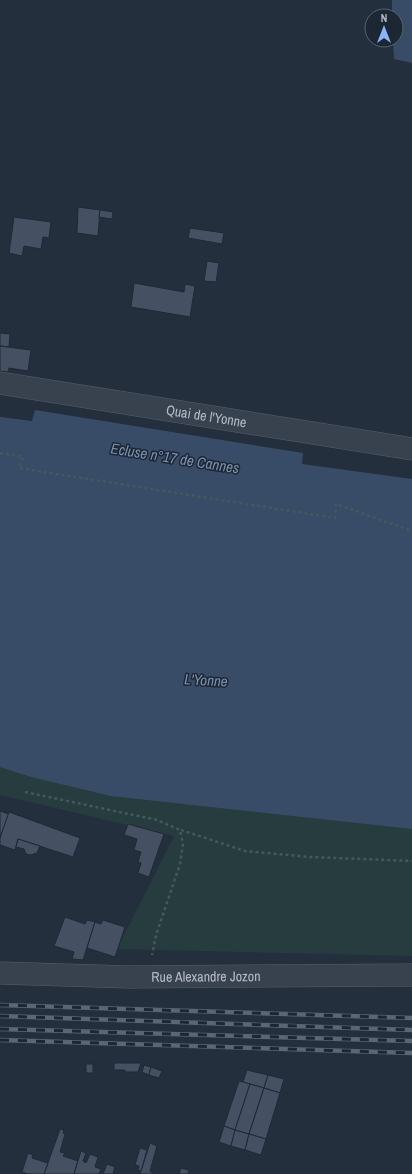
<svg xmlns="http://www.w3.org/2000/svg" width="412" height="1174" viewBox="0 0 412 1174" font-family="'Archivo Narrow',sans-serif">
  <rect width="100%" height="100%" fill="#242f3e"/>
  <!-- green -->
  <path fill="#263c3f" d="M0 766 412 827V956L117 949 174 836 0 795Z"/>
  <!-- water -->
  <g fill="#394c67">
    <path d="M392 0H412V63L394 59 393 40H396V16H392Z"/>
    <path d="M35 410 303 453 302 464 412 479V829L111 796 31 777 0 767V417L32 421Z"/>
  </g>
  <!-- building -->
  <g fill="#455162" stroke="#1f2835">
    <path d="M78 207 100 210 98 236 77 233Z"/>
    <path d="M100 210 113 212 112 219 99 217Z"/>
    <path d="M14 217 51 222 49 238 43 237 41 249 24 246 22 256 9 253Z"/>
    <path d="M190 228 224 233 222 244 188 238Z"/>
    <path d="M207 261 219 263 216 282 204 281Z"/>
    <path d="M134 283 184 292 185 284 195 286 190 317 131 307Z"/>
    <path d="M0 333 10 334 9 347 0 346Z"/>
    <path d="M0 346 31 350 28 371 9 368 8 372 0 371Z"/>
    <path d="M0 811 9 814 0 838Z"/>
    <path d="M9 812 80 838 73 857 18 839 15 850 0 845V838Z"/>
    <path d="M128 824 164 834 149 877 138 873 141 863 138 862 141 852 134 850 137 839 124 835Z"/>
    <path d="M18 839 40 846 37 853 31 855 26 854 24 849 16 847Z"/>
    <path d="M65 917 85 924 87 920 95 922 83 960 72 959 74 952 54 946Z"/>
    <path d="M103 920 125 927 115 957 87 948 95 922 101 924Z"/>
    <path d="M114 1063H141L138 1072H125V1070H114Z"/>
    <rect x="86" y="1064" width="7" height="9"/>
    <path d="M144 1065 151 1067 149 1075 142 1072Z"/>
    <path d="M151 1067 162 1071 159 1078 149 1075Z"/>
    <path d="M247 1070 268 1075 264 1088 243 1082Z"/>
    <path d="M268 1075 284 1079 280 1093 264 1088Z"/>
    <path d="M239 1081 250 1084 235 1130 224 1126Z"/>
    <path d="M250 1084 264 1088 249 1134 235 1130Z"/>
    <path d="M264 1088 280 1093 266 1139 249 1134Z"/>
    <path d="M224 1126 235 1130 231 1146 219 1142Z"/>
    <path d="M60 1129 64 1130 63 1133 65 1134 60 1152 65 1153 63 1156 78 1161 74 1174H44Z"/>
    <path d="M235 1130 249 1134 245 1150 231 1146Z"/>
    <path d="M249 1134 266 1139 261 1155 245 1150Z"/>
    <path d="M150 1143 157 1146 150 1171 152 1172V1174H140Z"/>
    <path d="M140 1148 147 1150 141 1171 138 1170 139 1166 135 1165Z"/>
    <path d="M81 1151 86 1153 83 1161 86 1163 90 1154 98 1157 95 1167 101 1169 99 1174H74Z"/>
    <path d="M28 1153 33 1155 32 1158 48 1163 44 1174H28L22 1172Z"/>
    <path d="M107 1164 115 1167 113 1173 117 1174H103Z"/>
    <path d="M181 1168 189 1170 188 1174H179Z"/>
  </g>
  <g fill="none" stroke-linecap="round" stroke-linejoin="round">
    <!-- minor casing -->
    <g stroke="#565f6c" stroke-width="23">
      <g id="minor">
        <path id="s1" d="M0 383 412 449"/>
      </g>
    </g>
    <!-- tertiary casing -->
    <g stroke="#565f6c" stroke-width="23">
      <g id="tertiary">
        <path id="s2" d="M0 973 129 977 412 975"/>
      </g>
    </g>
    <!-- path -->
    <g stroke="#44595c" stroke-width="2.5" stroke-dasharray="3 3" stroke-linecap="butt">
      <path d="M0 453 23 457 19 468 335 518 336 504 412 531"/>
      <path d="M25 792 157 820 180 830 183 844 180 864 156 935 152 955"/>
      <path d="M181 830 245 851 310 857 412 861"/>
    </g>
    <!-- minor -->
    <use href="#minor" stroke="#38414e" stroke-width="22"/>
    <!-- tertiary -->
    <use href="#tertiary" stroke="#38414e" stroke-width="22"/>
    <!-- rail casing -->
    <g stroke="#5a6575" stroke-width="4.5">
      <g id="rail">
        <path d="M0 1005 412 1018"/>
        <path d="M0 1016 412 1030"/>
        <path d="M0 1029 412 1041"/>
        <path d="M0 1040 412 1053"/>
      </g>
    </g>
    <!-- rail -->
    <use href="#rail" stroke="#1d2633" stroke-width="3" stroke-dasharray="9" stroke-linecap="butt"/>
  </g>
  <g text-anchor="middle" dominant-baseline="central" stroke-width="3" stroke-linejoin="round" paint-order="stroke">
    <!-- street labels -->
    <g font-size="14" fill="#b4bcc9" stroke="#1d2633">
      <text stroke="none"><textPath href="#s1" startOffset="209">Quai de l'Yonne</textPath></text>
      <text stroke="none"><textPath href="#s2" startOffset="206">Rue Alexandre Jozon</textPath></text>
    </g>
    <!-- water labels -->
    <g font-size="15" font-style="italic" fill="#7c92b1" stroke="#1d2633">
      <text transform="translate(175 458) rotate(9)">Ecluse n°17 de Cannes</text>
      <text transform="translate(206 680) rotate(3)">L'Yonne</text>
    </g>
  </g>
  <!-- north arrow -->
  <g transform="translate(384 28)"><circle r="19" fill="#1d2633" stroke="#59626f"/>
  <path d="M0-3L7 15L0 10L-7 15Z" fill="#8ab4f8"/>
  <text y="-6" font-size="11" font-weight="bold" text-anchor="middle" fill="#b4bcc9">N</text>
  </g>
</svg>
